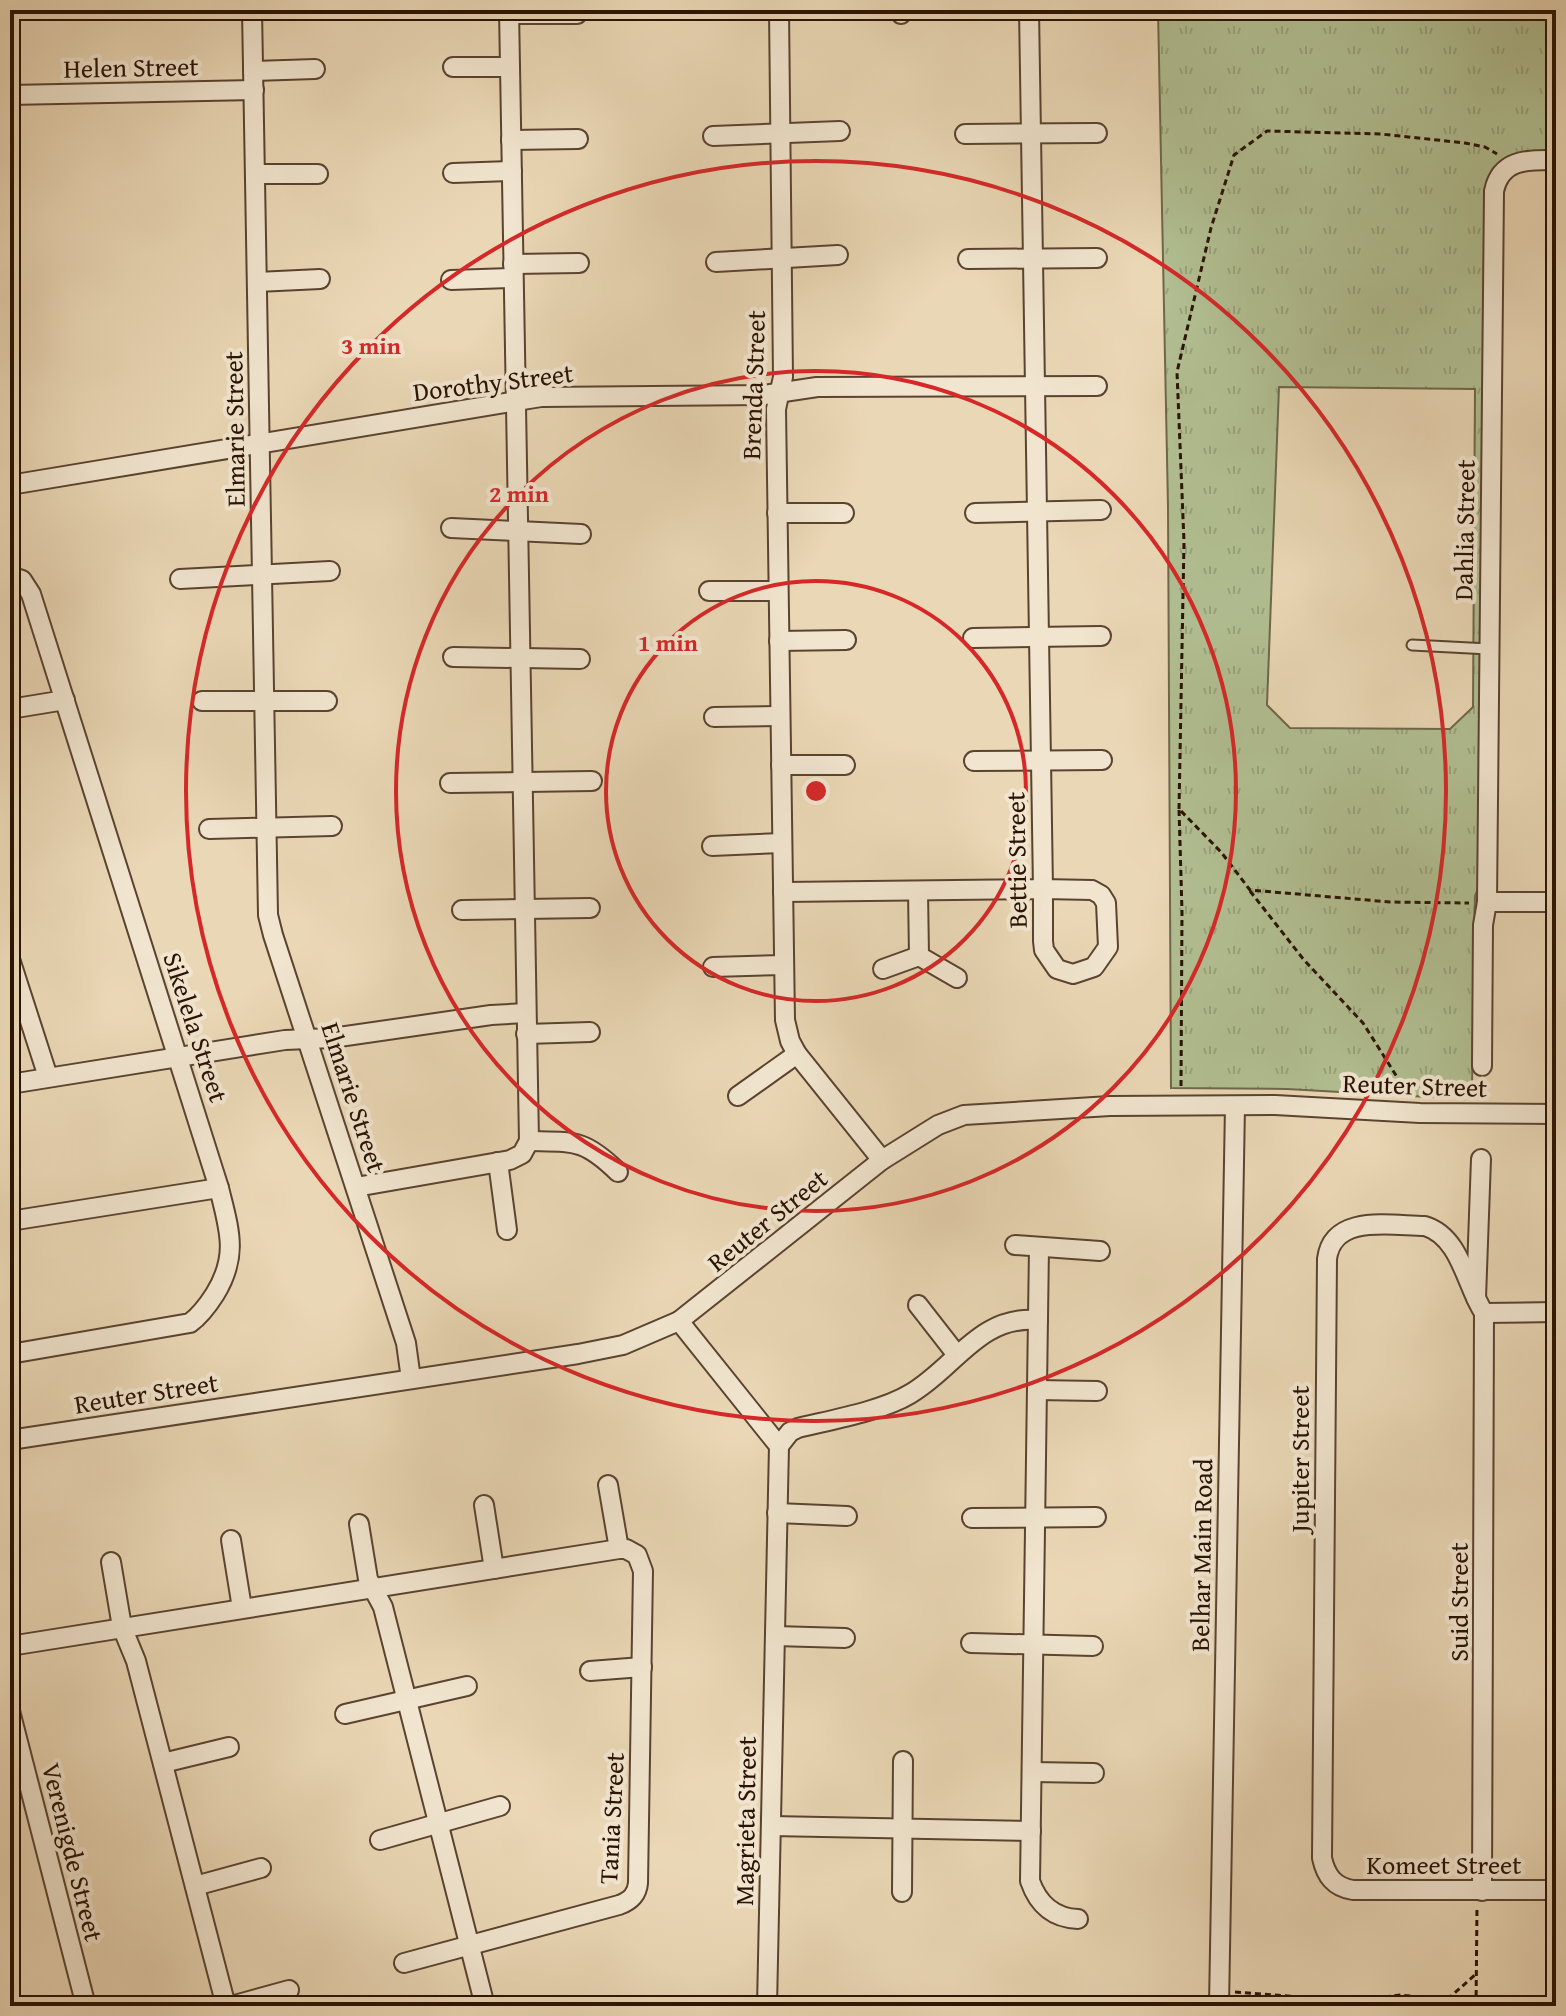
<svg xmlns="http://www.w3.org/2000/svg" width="1566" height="2016" viewBox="0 0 1566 2016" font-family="'Gentium Book Plus',serif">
  <defs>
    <pattern id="grass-tufts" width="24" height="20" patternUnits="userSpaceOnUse" patternTransform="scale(2)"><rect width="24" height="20" fill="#b1bf92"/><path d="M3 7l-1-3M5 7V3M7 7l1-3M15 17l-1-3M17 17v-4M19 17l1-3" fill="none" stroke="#98a37c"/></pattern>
  </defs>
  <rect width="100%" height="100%" fill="#ead7b5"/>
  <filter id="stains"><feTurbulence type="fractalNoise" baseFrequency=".0025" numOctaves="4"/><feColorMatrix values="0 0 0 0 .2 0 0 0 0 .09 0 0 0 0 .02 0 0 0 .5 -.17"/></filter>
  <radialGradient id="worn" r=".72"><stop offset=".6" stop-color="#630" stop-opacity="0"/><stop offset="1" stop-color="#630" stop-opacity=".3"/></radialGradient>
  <!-- grass -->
  <path fill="url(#grass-tufts)" stroke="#6e684a" stroke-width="2" fill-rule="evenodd" d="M1158 10H1556V152L1502 162 1482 879 1475 896 1472 1089 1467 1096 1428 1097 1287 1089 1171 1088 1168 507ZM1279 387 1475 389 1473 707 1450 729 1290 728 1267 705Z"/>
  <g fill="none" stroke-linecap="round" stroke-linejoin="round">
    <!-- service casing -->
    <g stroke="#5a4330" stroke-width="13">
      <path id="service" d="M1412 645 1489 649"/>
    </g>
    <!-- minor casing -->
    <g stroke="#5a4330" stroke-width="22">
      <g id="minor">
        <path d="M252 10 268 915 273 935 406 1343 411 1379"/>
        <path d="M779 10 783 377 776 409 785 1020 790 1041 797 1054 882 1160"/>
        <path d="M509 14H577"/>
        <path d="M901 14V10"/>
        <path d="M453 67H510"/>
        <path d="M253 71 315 69"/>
        <path d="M10 95 254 90"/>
        <path d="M965 134 1097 133"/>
        <path d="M713 136 840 131"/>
        <path d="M511 140 578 139"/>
        <path d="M453 173 512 171"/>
        <path d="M255 174H318"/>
        <path d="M968 259 1097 258"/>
        <path d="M716 262 838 255"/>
        <path d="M513 264 579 263"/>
        <path d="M451 280 513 278"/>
        <path d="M257 282 320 279"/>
        <path d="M10 485 541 397 764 395 817 387 1097 386"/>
        <path d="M777 513H844"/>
        <path d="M975 513 1101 510"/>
        <path d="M451 528 581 534"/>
        <path d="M10 576 22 580 31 594 219 1188C229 1229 239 1255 215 1294 208 1305 201 1315 190 1323L10 1354"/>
        <path d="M180 579 330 571"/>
        <path d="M709 591H778"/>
        <path d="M973 638 1101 636"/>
        <path d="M779 641 846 640"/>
        <path d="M453 657 580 659"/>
        <path d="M202 701H327"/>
        <path d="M10 709 65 700"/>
        <path d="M714 717 780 716"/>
        <path d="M974 761 1102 760"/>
        <path d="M781 765H845"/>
        <path d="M450 783 592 781"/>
        <path d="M209 829 332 826"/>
        <path d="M712 846 782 843"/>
        <path d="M918 891 919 956 957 978"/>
        <path d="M783 892 1043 889 1092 890 1101 895 1106 903 1108 947 1094 967 1073 974 1057 969 1044 950 1043 941V889L1041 761 1039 637 1029 10"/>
        <path d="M1487 902H1556"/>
        <path d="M462 910 590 908"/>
        <path d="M10 959 48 1077"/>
        <path d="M713 967 784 965"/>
        <path d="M883 969 919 956"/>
        <path d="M526 1034 590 1032"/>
        <path d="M1482 1066 1483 925 1487 902 1494 191C1501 158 1529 160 1556 160"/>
        <path d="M10 1084 285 1040 332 1038 491 1015 526 1013"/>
        <path d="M738 1096 797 1054"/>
        <path d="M529 1141C575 1142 584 1139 618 1172"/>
        <path d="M498 1162 507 1230"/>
        <path d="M356 1187 510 1160 522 1154 529 1141 509 10"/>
        <path d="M10 1221 219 1188"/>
        <path d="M1015 1245 1100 1251"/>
        <path d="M1039 1247 1030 1881C1038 1904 1053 1918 1078 1919"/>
        <path d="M1476 1298 1481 1159"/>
        <path d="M918 1305 957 1355"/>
        <path d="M1484 1313C1466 1286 1461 1237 1425 1226 1392 1226 1333 1213 1327 1259L1322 1858C1326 1876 1334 1887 1353 1890H1556"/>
        <path d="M1484 1313 1556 1312"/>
        <path d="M679 1321 779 1446 767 2006"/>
        <path d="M1037 1390 1097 1391"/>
        <path d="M10 1440 578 1354 623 1345 679 1321 882 1160 938 1125 964 1115 1110 1106 1275 1105 1420 1113 1556 1114"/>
        <path d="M779 1446 790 1432 798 1428C831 1420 882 1411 910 1394 955 1368 979 1315 1038 1320"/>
        <path d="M608 1485 619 1549"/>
        <path d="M484 1505 494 1569"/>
        <path d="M777 1513 847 1516"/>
        <path d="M972 1518 1096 1517"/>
        <path d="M359 1524 368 1579 383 1607 485 2006"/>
        <path d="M231 1540 242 1608"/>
        <path d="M111 1562 122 1627 136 1661 226 2006"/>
        <path d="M775 1636 845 1638"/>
        <path d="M971 1643 1093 1646"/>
        <path d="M10 1646 619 1549H626L637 1555 643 1571 638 1883C637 1895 630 1901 619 1905L404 1963"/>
        <path d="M590 1671 642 1667"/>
        <path d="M10 1711 86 2006"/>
        <path d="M345 1714 467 1686"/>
        <path d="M163 1763 229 1747"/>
        <path d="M1032 1772 1094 1773"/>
        <path d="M771 1826 1031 1831"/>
        <path d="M380 1840 500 1806"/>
        <path d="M195 1886 261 1868"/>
        <path d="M1482 1891 1484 1313"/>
        <path d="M902 1892 903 1761"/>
        <path d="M231 2006 289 1990"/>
        <path d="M1219 2006 1235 1106"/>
      </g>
    </g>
    <!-- path -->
    <g stroke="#2a1203" stroke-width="3" stroke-dasharray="6 4" stroke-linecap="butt">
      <path d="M1179 809 1184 542 1177 372 1211 228 1234 155 1267 131 1381 134 1465 143 1485 147 1497 154"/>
      <path d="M1250 891 1304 960 1363 1023 1409 1096"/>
      <path d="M1181 1086 1182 912 1179 809 1221 852 1250 890 1390 902 1469 903"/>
      <path d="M1235 1992 1352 2001 1400 1995 1446 2000"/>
      <path d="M1440 2006 1476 1974"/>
      <path d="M1476 2006 1477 1907"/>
    </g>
    <!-- service -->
    <use href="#service" stroke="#f1e5cf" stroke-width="9"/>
    <!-- minor -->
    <use href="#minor" stroke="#f1e5cf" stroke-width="18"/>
  </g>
  <!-- distance rings -->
  <g fill="none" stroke="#d62828" stroke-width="4">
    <circle cx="816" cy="791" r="210"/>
    <circle cx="816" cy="791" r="420"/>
    <circle cx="816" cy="791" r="630"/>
  </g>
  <g text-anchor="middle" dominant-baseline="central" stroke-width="8" stroke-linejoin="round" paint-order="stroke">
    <!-- street labels -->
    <g font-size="26" fill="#2a1203" stroke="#f1e5cf">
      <text transform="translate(131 67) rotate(-1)">Helen Street</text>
      <text transform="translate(493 382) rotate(-7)">Dorothy Street</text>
      <text transform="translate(753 385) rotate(-88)">Brenda Street</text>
      <text transform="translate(234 429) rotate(-91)">Elmarie Street</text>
      <text transform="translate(1464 530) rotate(-89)">Dahlia Street</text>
      <text transform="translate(1016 860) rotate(-91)">Bettie Street</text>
      <text transform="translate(196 1027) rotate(72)">Sikelela Street</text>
      <text transform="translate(1415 1085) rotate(2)">Reuter Street</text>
      <text transform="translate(354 1097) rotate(72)">Elmarie Street</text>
      <text transform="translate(767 1220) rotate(-39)">Reuter Street</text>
      <text transform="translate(146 1393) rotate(-9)">Reuter Street</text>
      <text transform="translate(1299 1459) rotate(-90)">Jupiter Street</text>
      <text transform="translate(1201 1555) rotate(-89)">Belhar Main Road</text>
      <text transform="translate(1458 1602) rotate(-90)">Suid Street</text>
      <text transform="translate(611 1818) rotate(-87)">Tania Street</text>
      <text transform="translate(745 1821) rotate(-89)">Magrieta Street</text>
      <text transform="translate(73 1852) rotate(76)">Verenigde Street</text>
      <text x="1444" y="1864">Komeet Street</text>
    </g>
  </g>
  <circle cx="816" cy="791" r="12" fill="#d62828" stroke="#f1e5cf" stroke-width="4"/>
  <g font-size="24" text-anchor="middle" font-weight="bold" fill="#d62828" stroke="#f1e5cf" stroke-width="8" stroke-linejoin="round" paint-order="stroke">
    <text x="371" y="354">3 min</text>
    <text x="519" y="502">2 min</text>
    <text x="668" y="651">1 min</text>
  </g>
  <!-- margin -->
  <rect width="1566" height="2016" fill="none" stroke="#ead7b5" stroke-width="40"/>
  <rect x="12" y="12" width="1542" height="1992" fill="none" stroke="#2a1203" stroke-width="4"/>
  <rect x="20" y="20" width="1526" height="1976" fill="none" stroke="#2a1203" stroke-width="2"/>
  <rect width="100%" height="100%" filter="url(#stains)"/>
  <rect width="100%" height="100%" fill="url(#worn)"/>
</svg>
